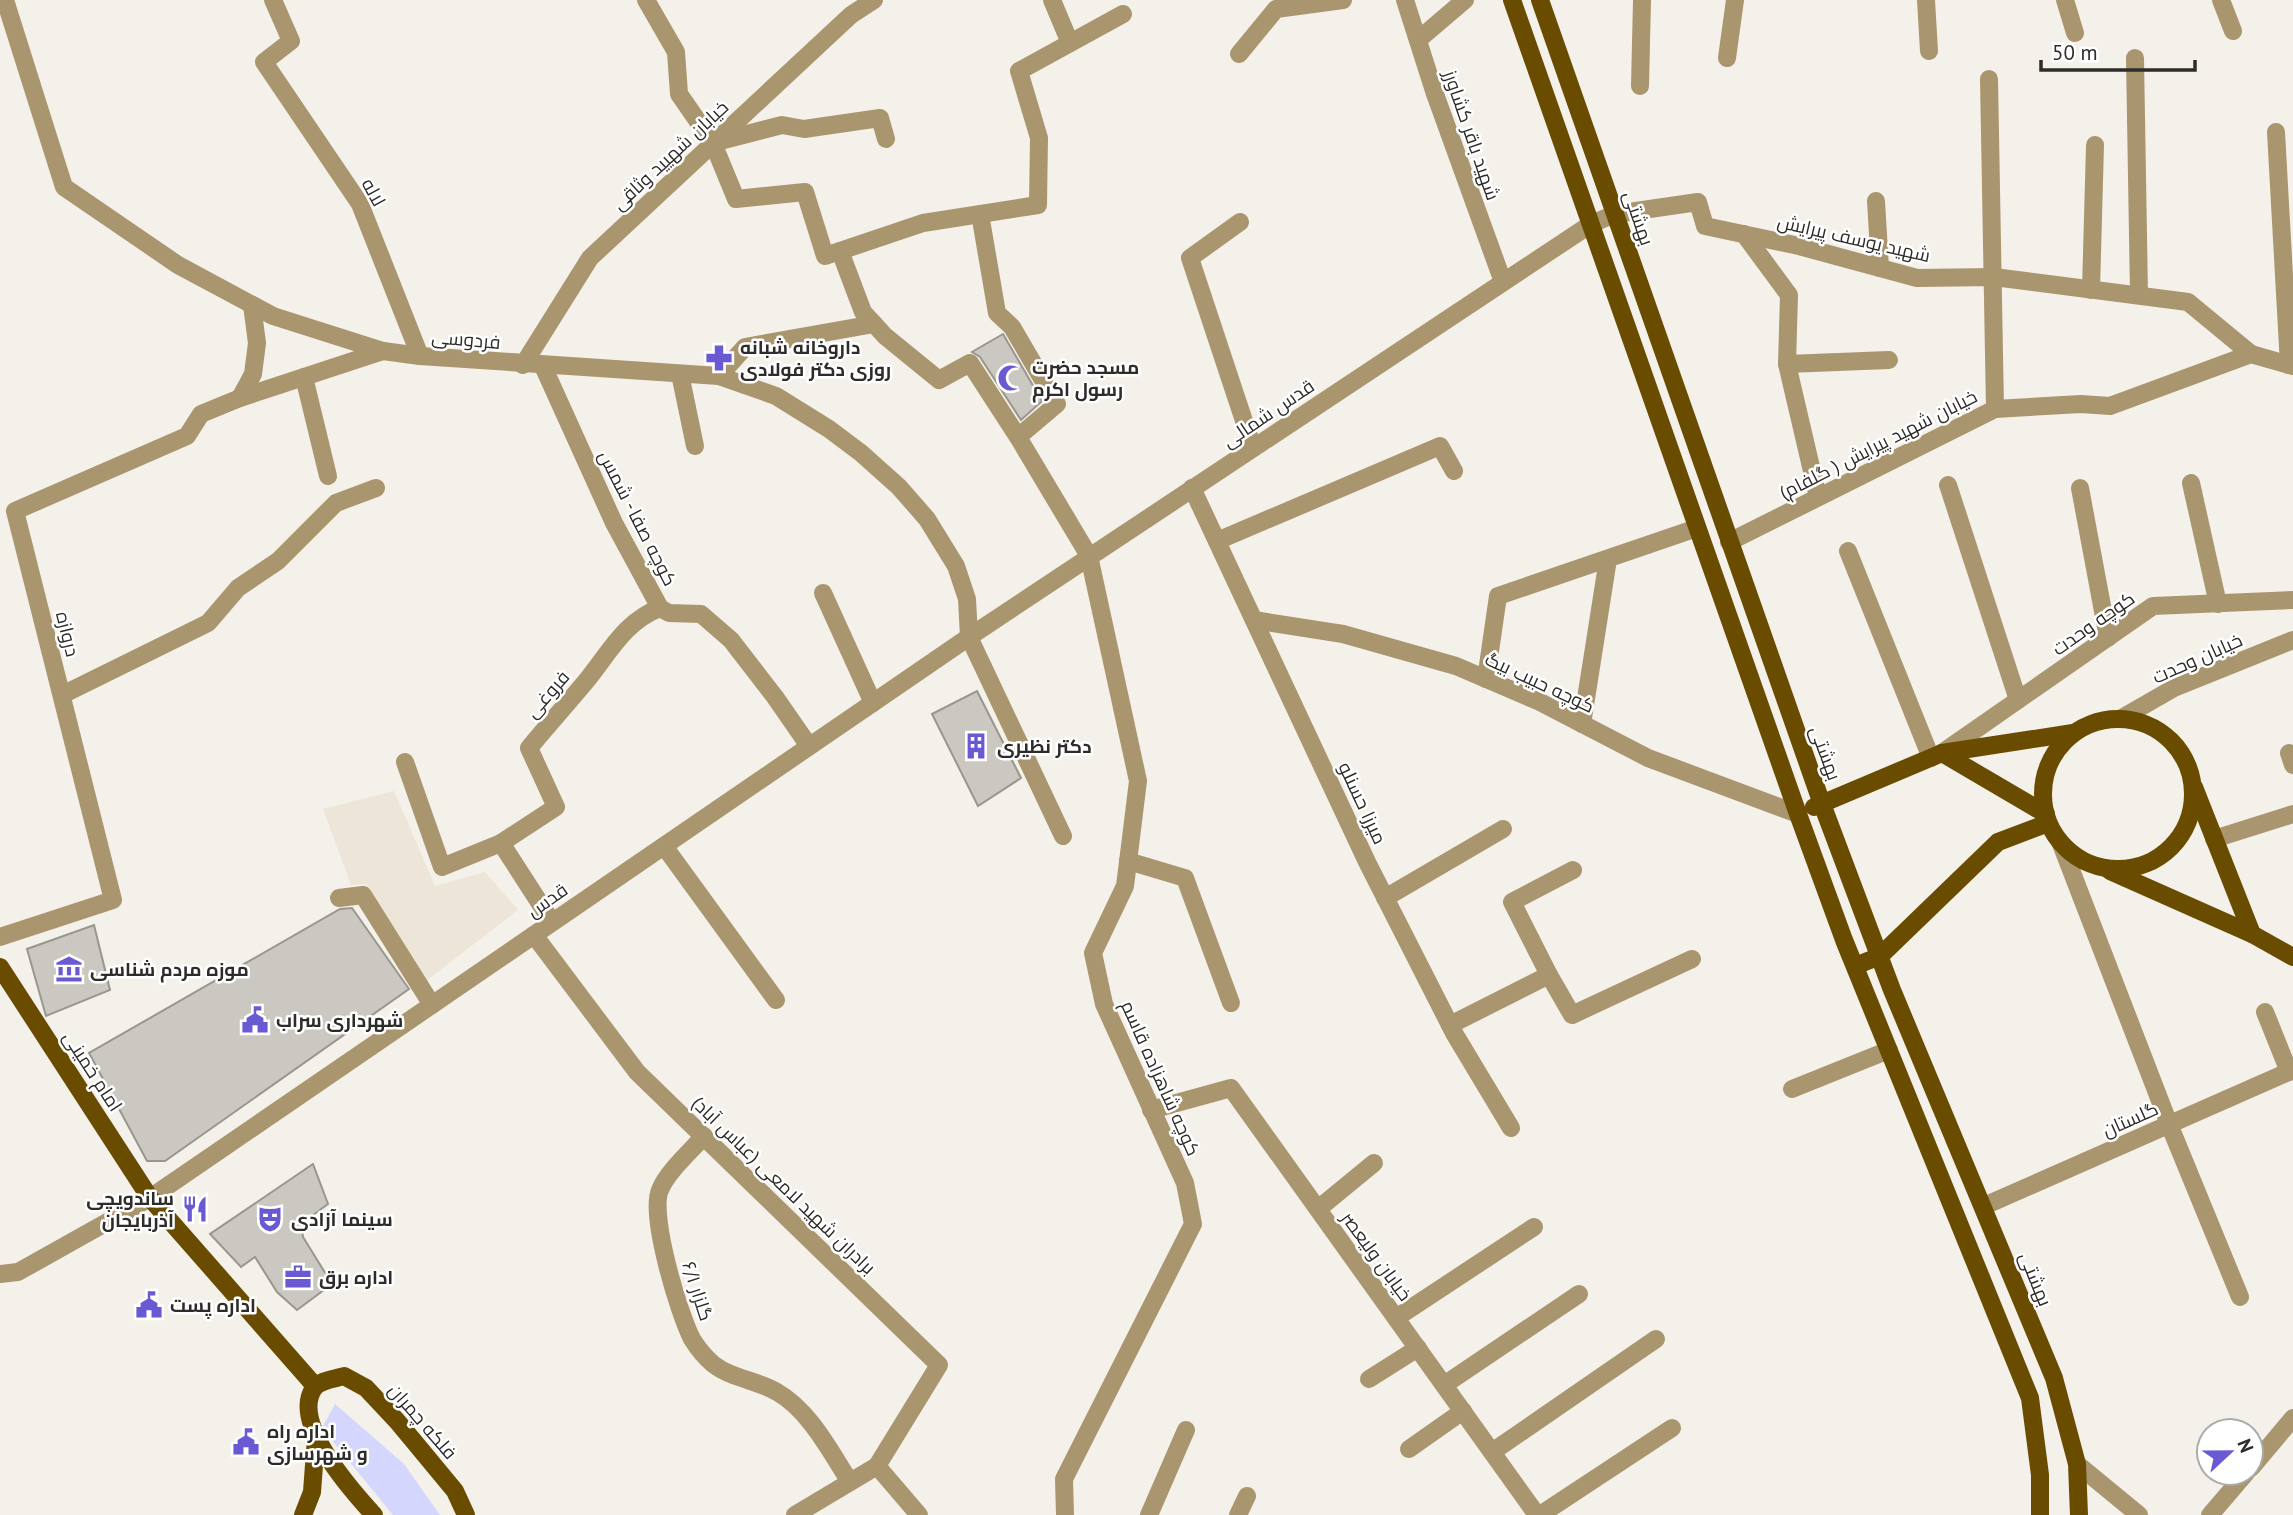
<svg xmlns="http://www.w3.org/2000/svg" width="2293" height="1515" viewBox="0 0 2293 1515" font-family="'PT Sans',Cairo,sans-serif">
  <rect width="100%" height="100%" fill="#f4f0ea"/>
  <!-- built -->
  <path fill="#ece5d8" d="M394 791 435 886 485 872 518 910 422 984 367 884 351 885 323 809Z"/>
  <!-- green -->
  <path fill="#d5d6fe" d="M335 1404 404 1464 440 1515H393L322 1428Z"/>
  <!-- building -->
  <g fill="#cbc8c2" stroke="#999690" stroke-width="2">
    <path d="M1003 334 1042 401 1021 420 980 357 972 352Z"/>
    <path d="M977 691 1021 778 978 806 932 714Z"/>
    <path d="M352 908 409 989 165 1161H147L89 1053 340 909Z"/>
    <path d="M94 925 110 990 46 1016 27 949Z"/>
    <path d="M313 1164 328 1204 301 1224 303 1237 332 1284 297 1310 277 1292 255 1257 241 1267 210 1234Z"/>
  </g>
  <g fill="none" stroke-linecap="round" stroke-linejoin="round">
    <!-- minor -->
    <g stroke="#aa966e" stroke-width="18">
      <path d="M5 0 64 187 178 265 273 316 383 351 420 356 719 376 776 396 829 429 861 453 899 487 927 519 956 566 967 599 969 637 1063 836"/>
      <path d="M273 0 291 41 264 62 360 204 420 356"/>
      <path d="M646 0 676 52 679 94 713 143 736 199 805 192 825 256 923 223 1038 205 1039 138 1019 71 1123 14"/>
      <path d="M1052 0 1070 43"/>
      <path d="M1405 0 1435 94 1503 282"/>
      <path d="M1926 0 1929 51"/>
      <path d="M2065 0 2075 33"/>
      <path d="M2221 0 2233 31"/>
      <path d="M1418 40 1465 0"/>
      <path d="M1239 54 1276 9 1343 0"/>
      <path d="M1727 58 1735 0"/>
      <path d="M2135 58 2139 295"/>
      <path d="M1989 79 1995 409"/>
      <path d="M1640 86 1642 0"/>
      <path d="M2276 132 2289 365"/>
      <path d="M716 142 782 125 804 129 880 118 886 139"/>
      <path d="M1876 201 1880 268"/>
      <path d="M980 214 997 313 1012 327 1057 404 1018 437"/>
      <path d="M1240 222 1190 258 1253 448"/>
      <path d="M1744 234 1789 295 1787 364 1818 497"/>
      <path d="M840 251 863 312 885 336 939 380 970 363 1018 437 1089 556 1138 781 1125 886 1093 953 1104 1004 1185 1183 1193 1224 1064 1479 1065 1515"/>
      <path d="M2091 290 2095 145"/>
      <path d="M1787 364 1889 360"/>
      <path d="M523 365 590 258 851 15 874 0"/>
      <path d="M543 366 614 523 660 608 669 613 701 614 731 640 775 697 809 746"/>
      <path d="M680 374 695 446"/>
      <path d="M719 376 745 347 874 324"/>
      <path d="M304 377 328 476"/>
      <path d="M240 398 253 374 257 343 252 305"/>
      <path d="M2191 483 2218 604"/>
      <path d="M1948 485 2018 700"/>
      <path d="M1192 488 1367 862 1454 1033 1511 1128"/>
      <path d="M2080 488 2108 638"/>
      <path d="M1217 541 1440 446 1454 471"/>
      <path d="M1729 542 1995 409 2081 404 2110 406 2251 354 2293 366"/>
      <path d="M1848 551 1931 758"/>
      <path d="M823 593 873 703"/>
      <path d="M1254 620 1343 634 1456 666 1540 702 1648 758 1798 814"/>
      <path d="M1486 679 1498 596 1697 528"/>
      <path d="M62 695 208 623 238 588 278 561 336 503 376 488"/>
      <path d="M2120 719 2174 688 2293 640"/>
      <path d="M1582 724 1608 559"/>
      <path d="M1942 753 2153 606 2293 600"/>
      <path d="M2289 753 2293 765"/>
      <path d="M405 762 442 867 501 843"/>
      <path d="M2214 839 2293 814"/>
      <path d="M2061 844 2169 1124 2240 1297"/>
      <path d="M664 846 776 1000"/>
      <path d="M1128 861 1185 878 1231 1003"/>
      <path d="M339 898 363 895 432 1005"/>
      <path d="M1385 898 1503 829"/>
      <path d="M552 922 501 843 556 807 529 748C548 725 568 703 587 680 609 653 625 621 660 608"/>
      <path d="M534 935 637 1072 939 1365 877 1466"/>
      <path d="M0 937 113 900 15 511 187 436 201 414 240 398 383 351"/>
      <path d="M1549 975 1512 902 1573 870"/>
      <path d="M2265 1012 2289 1072"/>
      <path d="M1450 1025 1549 975 1572 1015 1692 959"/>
      <path d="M1792 1089 1889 1050"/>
      <path d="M1151 1110 1231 1088 1537 1515"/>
      <path d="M704 1136C691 1151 667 1172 660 1190 649 1215 679 1314 692 1339 697 1347 706 1358 713 1364 732 1379 757 1380 777 1392 809 1410 830 1451 850 1482"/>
      <path d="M1984 1206 2293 1070"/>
      <path d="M1318 1209 1374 1163"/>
      <path d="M0 1274 18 1272 150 1198 969 637 1591 224 1615 214 1698 202 1705 226 1799 246 1917 278 1994 277 2188 302 2251 354"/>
      <path d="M1396 1318 1534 1227"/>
      <path d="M1369 1379 1418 1348"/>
      <path d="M1444 1385 1579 1294"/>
      <path d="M1409 1449 1463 1411"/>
      <path d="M1492 1452 1656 1339"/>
      <path d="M2077 1464 2139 1515"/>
      <path d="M2251 1468 2293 1418"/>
      <path d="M795 1515 877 1466 919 1515"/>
      <path d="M1149 1515 1186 1430"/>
      <path d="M1238 1515 1247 1496"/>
      <path d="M1540 1515 1672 1428"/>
      <path d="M2210 1515 2246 1473"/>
    </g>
    <!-- major -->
    <g stroke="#694c00" stroke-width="18">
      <path d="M1512 0 1798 814 1844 940 2030 1398 2040 1475V1515"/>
      <path d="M1540 0 1822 804 1892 990 2054 1378 2077 1464 2079 1515"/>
      <circle cx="2118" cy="794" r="75"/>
      <path d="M1942 753 2046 814"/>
      <path d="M2194 787 2252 934"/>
      <path d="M1814 807 1942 753 2073 733"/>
      <path d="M2110 871 2252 934 2293 957"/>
      <path d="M1855 966 1880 956 1998 842 2048 823"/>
      <path d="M0 967 150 1198 315 1386"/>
      <path d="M303 1515 312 1492 316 1438"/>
      <path d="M374 1515C352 1491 290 1422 314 1388 320 1380 335 1379 344 1376L366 1388 397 1421 455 1491 466 1515"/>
    </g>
  </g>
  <!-- icons -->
  <defs>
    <g id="pharmacy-bare" transform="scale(2.1)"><path d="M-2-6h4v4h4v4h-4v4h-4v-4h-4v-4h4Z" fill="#695ad4" stroke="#fff" stroke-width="2.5" paint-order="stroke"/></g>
    <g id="mosque-bare" transform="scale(2.1)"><path d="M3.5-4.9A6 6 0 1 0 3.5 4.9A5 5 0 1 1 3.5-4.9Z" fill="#695ad4" stroke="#fff" stroke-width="2.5" paint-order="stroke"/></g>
    <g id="building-bare" transform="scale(2.1)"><path d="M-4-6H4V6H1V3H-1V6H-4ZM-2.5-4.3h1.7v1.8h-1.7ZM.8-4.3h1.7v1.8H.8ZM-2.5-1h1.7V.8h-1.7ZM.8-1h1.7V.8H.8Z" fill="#695ad4" stroke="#fff" stroke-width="2.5" paint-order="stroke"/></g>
    <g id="museum-bare" transform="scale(2.1)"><path d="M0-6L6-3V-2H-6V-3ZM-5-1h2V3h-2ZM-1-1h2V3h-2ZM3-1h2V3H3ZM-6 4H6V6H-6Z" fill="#695ad4" stroke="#fff" stroke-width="2.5" paint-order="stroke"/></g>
    <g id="civic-bare" transform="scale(2.1)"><path d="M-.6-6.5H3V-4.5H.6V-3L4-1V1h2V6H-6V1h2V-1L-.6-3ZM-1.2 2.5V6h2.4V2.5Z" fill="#695ad4" stroke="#fff" stroke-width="2.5" paint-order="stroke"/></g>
    <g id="restaurant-bare" transform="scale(2.1)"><path d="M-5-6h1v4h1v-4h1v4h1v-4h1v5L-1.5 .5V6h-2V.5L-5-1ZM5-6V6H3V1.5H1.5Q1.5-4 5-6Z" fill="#695ad4" stroke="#fff" stroke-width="2.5" paint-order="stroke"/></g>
    <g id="theatre-bare" transform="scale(2.1)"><path d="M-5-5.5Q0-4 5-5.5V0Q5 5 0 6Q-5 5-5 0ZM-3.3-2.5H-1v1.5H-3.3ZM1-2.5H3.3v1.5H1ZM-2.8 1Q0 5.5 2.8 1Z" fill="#695ad4" stroke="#fff" stroke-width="2.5" paint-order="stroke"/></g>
    <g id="office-bare" transform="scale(2.1)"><path d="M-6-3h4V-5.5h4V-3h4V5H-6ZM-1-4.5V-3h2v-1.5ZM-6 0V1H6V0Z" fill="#695ad4" stroke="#fff" stroke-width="2.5" paint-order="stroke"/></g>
  </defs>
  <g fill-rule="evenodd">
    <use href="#pharmacy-bare" x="719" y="358"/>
    <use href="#mosque-bare" x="1011" y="378"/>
    <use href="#building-bare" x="976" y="746"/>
    <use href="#museum-bare" x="69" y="969"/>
    <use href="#civic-bare" x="255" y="1020"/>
    <use href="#restaurant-bare" x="195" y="1209"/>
    <use href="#theatre-bare" x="270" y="1219"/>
    <use href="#office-bare" x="298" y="1277"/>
    <use href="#civic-bare" x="149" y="1305"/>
    <use href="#civic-bare" x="246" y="1442"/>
  </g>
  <g text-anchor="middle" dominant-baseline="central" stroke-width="5" stroke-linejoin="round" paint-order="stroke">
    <!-- street labels -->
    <g font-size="19" fill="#2d2c2a" stroke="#fff">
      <text transform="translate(1472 135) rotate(71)">شهید باقر کشاورز</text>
      <text transform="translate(670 155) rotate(-43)">خیابان شهیید وثاقی</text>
      <text transform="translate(374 192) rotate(61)">لاله</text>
      <text transform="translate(1639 218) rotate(71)">بهشتی</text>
      <text transform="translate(1854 238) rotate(13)">شهید یوسف پیرایش</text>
      <text transform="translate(466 339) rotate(5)">فردوسی</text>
      <text transform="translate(1268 413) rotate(-34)">قدس شمالی</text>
      <text transform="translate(1878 444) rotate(-27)">خیابان شهید پیرایش ( گلفام)</text>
      <text transform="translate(638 518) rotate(63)">کوچه صفا - شمس</text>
      <text transform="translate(2093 623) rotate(-35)">کوچه وحدت</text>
      <text transform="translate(68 634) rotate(76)">دروازه</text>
      <text transform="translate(2197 658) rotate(-24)">خیابان وحدت</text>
      <text transform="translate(1540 682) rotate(25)">کوچه حبیب بیگ</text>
      <text transform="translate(547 694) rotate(-49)">فروغی</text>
      <text transform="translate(1826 753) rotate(70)">بهشتی</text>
      <text transform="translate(1363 803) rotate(65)">میرزا حسنلو</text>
      <text transform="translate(547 900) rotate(-35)">قدس</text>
      <text transform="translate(93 1071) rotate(57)">امام خمینی</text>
      <text transform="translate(1161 1078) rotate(66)">کوچه شاهزاده قاسم</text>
      <text transform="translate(2130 1119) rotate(-24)">گلستان</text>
      <text transform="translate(784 1185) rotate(44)">برادران شهید لامعی (عباس آباد)</text>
      <text transform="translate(1377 1256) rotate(54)">خیابان ولیعصر</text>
      <text transform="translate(2036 1279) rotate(68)">بهشتی</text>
      <text transform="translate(698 1291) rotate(72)">گلزار ۶/۱</text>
      <text transform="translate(423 1421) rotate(49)">فلکه چمران</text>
    </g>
    <!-- poi labels -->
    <g font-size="19" font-weight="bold" fill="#2d2c2a" stroke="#fff" text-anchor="start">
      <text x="740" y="347">داروخانه شبانه<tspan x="740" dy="22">روزی دکتر فولادی</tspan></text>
      <text x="1032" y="367">مسجد حضرت<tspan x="1032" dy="22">رسول اکرم</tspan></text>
      <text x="997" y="746">دکتر نظیری</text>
      <text x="90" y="969">موزه مردم شناسی</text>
      <text x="276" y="1020">شهرداری سراب</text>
      <text x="174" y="1198" text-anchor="end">ساندویچی<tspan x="174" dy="22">آذربایجان</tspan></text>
      <text x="291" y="1219">سینما آزادی</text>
      <text x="319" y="1277">اداره برق</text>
      <text x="170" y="1305">اداره پست</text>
      <text x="267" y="1431">اداره راه<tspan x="267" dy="22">و شهرسازی</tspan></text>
    </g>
  </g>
  <!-- north arrow -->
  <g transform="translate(2230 1452) rotate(68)"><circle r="33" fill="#ffffff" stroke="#ababaa" stroke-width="2"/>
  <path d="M0-5L12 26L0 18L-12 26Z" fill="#695ad4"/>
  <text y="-10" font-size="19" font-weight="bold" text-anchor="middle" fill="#2d2c2a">N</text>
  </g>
  <!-- scale -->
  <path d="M2041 60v10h154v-10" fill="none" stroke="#2d2c2a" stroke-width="3.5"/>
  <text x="2052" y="60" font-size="21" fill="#2d2c2a" stroke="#ffffff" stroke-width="5" paint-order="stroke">50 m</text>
</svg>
